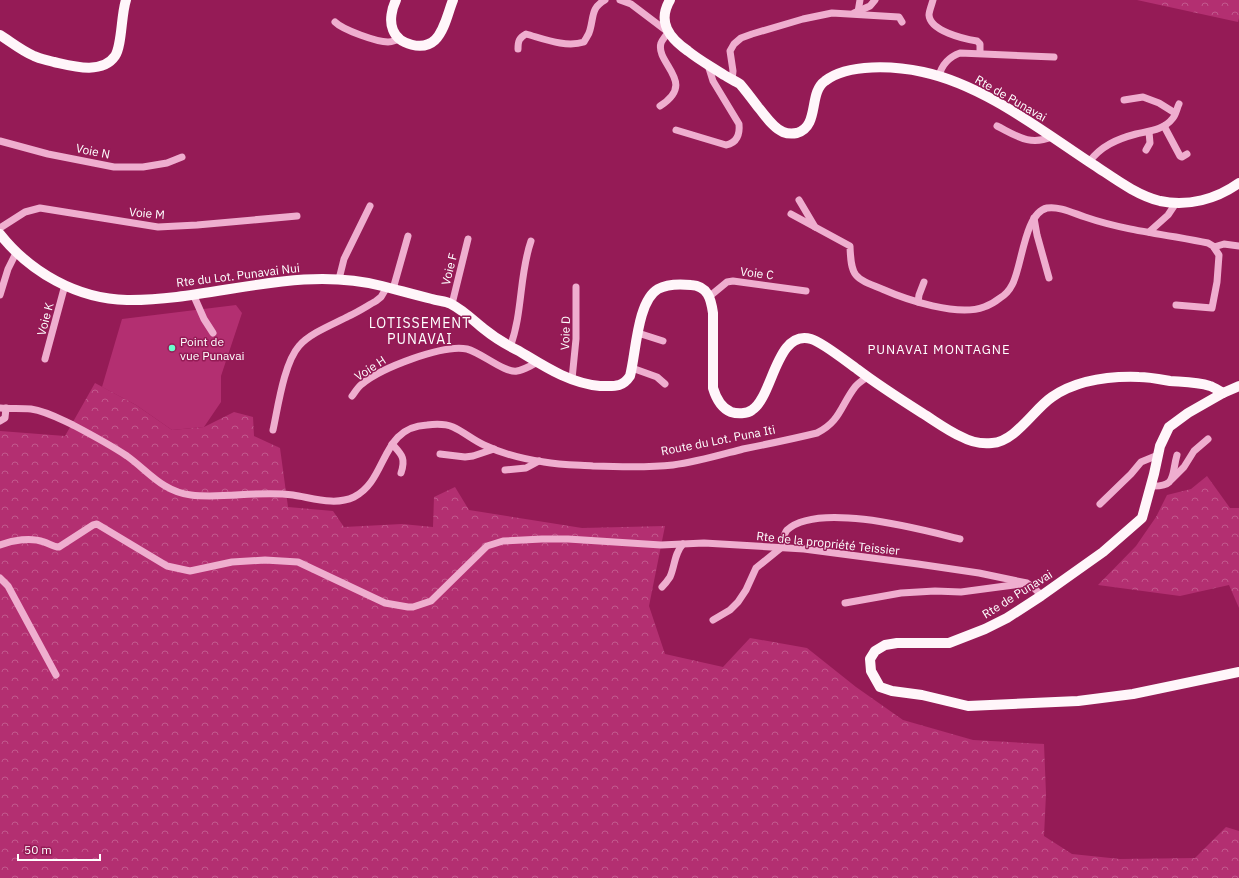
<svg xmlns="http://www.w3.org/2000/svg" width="1239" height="878" viewBox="0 0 1239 878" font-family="'IBM Plex Sans',sans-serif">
  <defs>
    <pattern id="forest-crowns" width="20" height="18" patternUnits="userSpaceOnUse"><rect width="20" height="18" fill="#b32f71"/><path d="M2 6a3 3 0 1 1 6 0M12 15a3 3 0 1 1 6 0" fill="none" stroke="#c2598d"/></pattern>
  </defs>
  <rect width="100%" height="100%" fill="#951b56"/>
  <!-- green -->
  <path fill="#b32f71" d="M236 305 242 313 221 376V402L204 427 172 430 136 405 102 387 122 319Z"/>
  <!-- forest -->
  <g fill="url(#forest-crowns)">
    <path d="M1137 0H1239V18L1238 22Z"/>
    <path d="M95 383 136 405 172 430 204 427 234 412 253 417 254 436 280 448 288 507 333 511 344 527 402 524 433 527 434 497 455 487 469 510 582 528 665 526 649 606 665 654 723 667 750 638 807 648 856 687 903 720 973 740 1044 744 1046 794 1044 836 1072 854 1120 859 1195 858 1226 827 1239 831V878H0V431L65 436Z"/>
    <path d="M1207 476 1230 508H1239V608L1229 585 1180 596 1098 585 1136 546 1156 517 1167 495 1191 489Z"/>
  </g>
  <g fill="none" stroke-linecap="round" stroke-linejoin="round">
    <!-- minor -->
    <g stroke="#efaecf" stroke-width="7">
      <path d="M620 0 631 4 668 32C666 36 662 40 661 43 655 64 698 82 660 106"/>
      <path d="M933 0C932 4 929 11 929 15 930 31 964 39 977 41L980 44V53"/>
      <path d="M858 12 860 0"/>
      <path d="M854 13 870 6 875 0"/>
      <path d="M335 22C343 30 377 42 388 42 392 42 396 40 400 39"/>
      <path d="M518 49C518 41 519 38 526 34 544 39 566 48 584 42 586 38 589 35 590 30 594 16 591 8 605 0"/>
      <path d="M939 76C942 64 949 57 960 53L1054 57"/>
      <path d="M732 80 733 71 730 51 734 44 741 38 752 34 803 19 832 13 899 17 902 22"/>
      <path d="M1124 100 1143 97 1159 103 1175 113"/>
      <path d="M997 126C1017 136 1029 146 1052 137"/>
      <path d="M1164 126 1180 156 1182 157 1187 154"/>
      <path d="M676 130 726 145C737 143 740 134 739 124L713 81 708 65"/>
      <path d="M0 141 48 154 114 167H143L167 163 182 157"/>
      <path d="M1146 150 1150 143 1149 132"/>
      <path d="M1089 162C1101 146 1117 139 1136 134 1149 131 1164 130 1173 118 1176 114 1177 108 1179 104"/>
      <path d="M799 200 815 227 850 246C851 277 854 278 882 289 907 300 958 317 984 307 990 305 995 302 1000 298 1005 295 1009 291 1012 285 1022 268 1024 213 1047 208 1059 206 1073 213 1085 217 1114 227 1145 232 1176 237 1187 239 1198 241 1208 243L1213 246 1219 255 1217 282 1212 308 1176 305"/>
      <path d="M791 214 815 227"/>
      <path d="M1034 218 1037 235 1049 278"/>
      <path d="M0 228 25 212 40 208 158 227 197 225 297 216"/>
      <path d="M1149 232 1168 215 1176 203"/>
      <path d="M1214 247 1224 244 1239 246"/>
      <path d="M339 279 344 259 370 206"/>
      <path d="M393 289 408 236"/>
      <path d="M193 294 204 319 213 333"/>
      <path d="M0 295 8 269 16 253"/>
      <path d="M710 296 727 282 733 281 806 291"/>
      <path d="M918 302 919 295 924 282"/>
      <path d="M452 304 468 239"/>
      <path d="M638 333 663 341"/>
      <path d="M510 347C523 313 519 275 531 241"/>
      <path d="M45 359 65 285"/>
      <path d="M632 368 657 377 665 384"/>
      <path d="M572 379 576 339V287"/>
      <path d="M352 396C355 392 358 387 362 384 381 368 443 344 467 349 482 353 504 373 517 371 524 370 531 365 537 363"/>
      <path d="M0 408C10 409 21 408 31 409 46 411 60 419 73 425 92 435 109 444 127 456 148 471 163 492 191 495 224 499 259 490 293 495 313 498 335 506 354 497 388 480 380 427 427 425 435 424 446 424 453 427 464 432 473 440 484 445 503 454 523 459 544 462 560 465 577 465 593 466 620 467 647 468 673 465 697 462 720 455 743 449 768 444 792 439 817 433 840 422 841 405 855 387 858 383 863 380 867 377"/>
      <path d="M0 421 5 418 6 408"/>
      <path d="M273 430C278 407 284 363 299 346 310 333 334 324 349 316 358 312 367 306 376 301L381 297 387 287"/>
      <path d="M392 444C402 455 406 458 401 473"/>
      <path d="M440 454 465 457 473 456 494 449"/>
      <path d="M505 470 526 468 539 461"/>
      <path d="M1172 479 1184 467 1194 451 1208 439"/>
      <path d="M1151 486C1177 487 1171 476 1177 455"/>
      <path d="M1100 504 1131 474 1141 462 1158 455"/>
      <path d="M0 545C13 540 31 537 44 542 49 543 53 547 59 547L93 525 97 524 167 566 190 571 232 562 265 560 298 562 385 603 408 607H413L431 601 487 546 503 541 542 539H568L661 545 704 543 804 549 918 564 979 573 1027 583 1034 588 1042 596"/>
      <path d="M0 578 8 586 56 675"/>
      <path d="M662 587C665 584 668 580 670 577 675 566 674 554 683 544"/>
      <path d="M845 603 901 593 935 591 961 592 1021 584"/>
      <path d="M713 620 730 610 738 602 746 590 756 568 782 547C783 541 783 535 787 530 818 501 923 530 960 539"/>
    </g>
    <!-- major -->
    <g stroke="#fff6fa" stroke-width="10">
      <path d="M396 0C392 8 389 21 393 30 399 45 423 51 435 40 445 30 448 12 453 0"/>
      <path d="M670 0C657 22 669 38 688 51 699 60 712 67 724 75 729 78 735 81 740 84 746 91 752 99 758 107 765 115 773 128 783 132 788 134 792 134 797 133 820 126 808 93 825 81 848 63 895 66 923 72 984 85 1042 131 1094 165 1114 178 1136 195 1160 201 1188 207 1217 199 1239 183"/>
      <path d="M0 35C11 42 22 51 34 56 40 59 48 60 54 62 72 66 102 75 115 56 122 46 121 15 126 0"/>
      <path d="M0 234C30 272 77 299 127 300 212 301 296 264 382 286 398 290 415 295 432 299 438 301 446 301 451 304 463 310 474 321 484 329 495 338 507 345 519 351 544 366 569 383 600 386 614 386 622 388 630 376 636 354 637 301 658 289 667 284 681 284 691 285 708 286 711 299 713 313V388C716 398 721 408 731 412 737 414 747 414 752 410 773 397 776 329 811 339 822 342 847 362 857 369 878 385 900 399 922 413 935 421 948 431 962 437 971 442 982 444 992 443 1015 442 1034 409 1052 397 1077 380 1109 376 1139 377 1149 377 1159 379 1170 381 1182 382 1197 382 1210 386 1214 387 1219 391 1223 393"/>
      <path d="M1239 386 1223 393 1188 413 1169 427 1160 446 1154 474 1142 518 1103 552 1041 596 1007 618 985 629 949 643H897L885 645 875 651 870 659 871 671 880 687 892 691 922 695 968 706 1078 701 1133 694 1239 672"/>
    </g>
  </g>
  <!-- markers -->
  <circle fill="#6cffce" stroke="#951b56" stroke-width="1.5" cx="172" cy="348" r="4"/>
  <g text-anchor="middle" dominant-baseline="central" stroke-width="3" stroke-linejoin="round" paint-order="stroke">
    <!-- street labels -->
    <g font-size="12" fill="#fff" stroke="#951b56">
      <text transform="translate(1011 98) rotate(30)">Rte de Punavai</text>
      <text transform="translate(93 151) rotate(11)">Voie N</text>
      <text transform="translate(147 213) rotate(5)">Voie M</text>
      <text transform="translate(449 269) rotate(-76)">Voie F</text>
      <text transform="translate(757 273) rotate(7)">Voie C</text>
      <text transform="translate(238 275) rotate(-7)">Rte du Lot. Punavai Nui</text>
      <text transform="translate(45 319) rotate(-75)">Voie K</text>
      <text transform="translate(565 333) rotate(-88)">Voie D</text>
      <text transform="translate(370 368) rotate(-33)">Voie H</text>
      <text transform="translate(718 440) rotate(-11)">Route du Lot. Puna Iti</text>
      <text transform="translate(828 543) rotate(6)">Rte de la propriété Teissier</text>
      <text transform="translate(1017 594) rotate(-32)">Rte de Punavai</text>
    </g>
    <!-- poi labels -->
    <g font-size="12" fill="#fff" stroke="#951b56" text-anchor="start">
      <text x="180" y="341">Point de<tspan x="180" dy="14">vue Punavai</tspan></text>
    </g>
    <!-- neighbourhood labels -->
    <g font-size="13" letter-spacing="1" fill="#fff" stroke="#951b56">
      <text x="939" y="349">PUNAVAI MONTAGNE</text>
    </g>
    <!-- quarter labels -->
    <g font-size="14" letter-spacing="1" fill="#fff" stroke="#951b56">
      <text x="420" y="323">LOTISSEMENT<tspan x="420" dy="16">PUNAVAI</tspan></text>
    </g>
  </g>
  <!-- scale -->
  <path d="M18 854v6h82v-6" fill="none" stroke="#ffffff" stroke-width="2"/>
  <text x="24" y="854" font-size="12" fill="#ffffff" stroke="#951b56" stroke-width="3" paint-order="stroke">50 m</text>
</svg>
